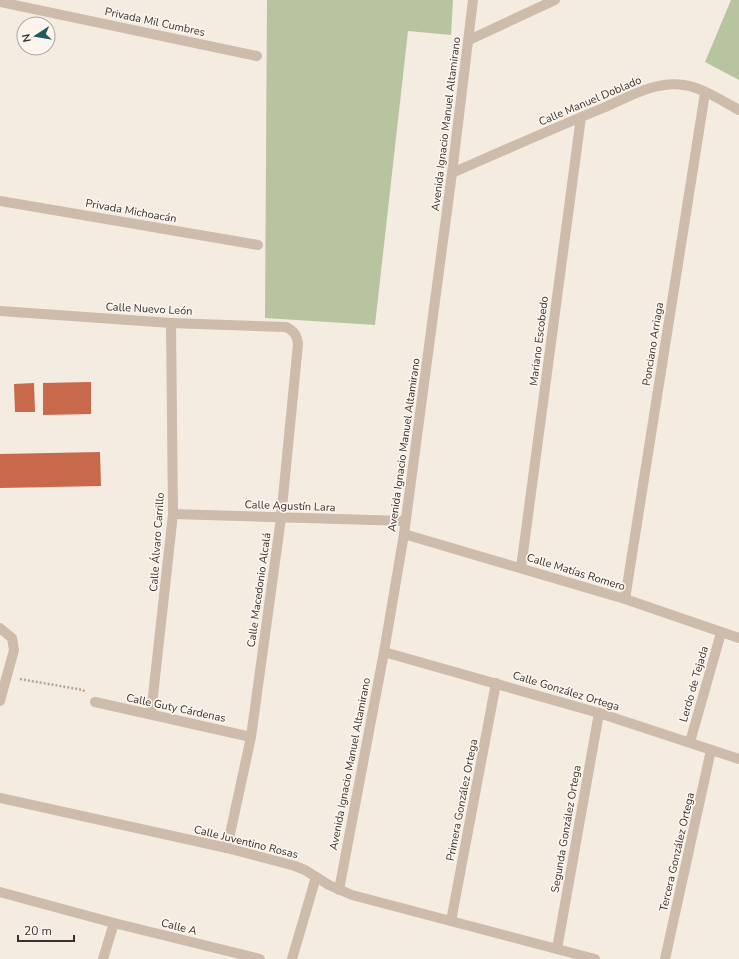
<svg xmlns="http://www.w3.org/2000/svg" width="739" height="959" viewBox="0 0 739 959" font-family="'Nunito Sans',sans-serif">
  <rect width="100%" height="100%" fill="#f4ebe1"/>
  <!-- green -->
  <g fill="#b8c4a0">
    <path d="M267 0H453L451 35 408 31 375 325 265 318Z"/>
    <path d="M731 0H739V80L705 62Z"/>
  </g>
  <!-- building -->
  <g fill="#c8694b">
    <path d="M91 382V414L43 415V383Z"/>
    <path d="M34 383 35 412H15L14 384Z"/>
    <path d="M100 452 101 486 0 488V454Z"/>
  </g>
  <g fill="none" stroke-linecap="round" stroke-linejoin="round">
    <!-- path -->
    <path stroke="#b9a596" stroke-width="2.5" stroke-dasharray="2 2" stroke-linecap="butt" d="M20 679 83 690 86 693"/>
    <!-- minor -->
    <g stroke="#cdbbac" stroke-width="10">
      <path d="M0 2 257 56"/>
      <path d="M469 40 555 0"/>
      <path d="M452 173C502 151 552 129 603 108 627 98 656 80 684 85 701 87 724 102 739 110"/>
      <path d="M0 201 258 245"/>
      <path d="M0 311 171 323 286 327C294 331 297 335 298 344L281 518 251 737 227 848"/>
      <path d="M173 514 405 521"/>
      <path d="M404 534 625 599 739 638"/>
      <path d="M521 568 581 117"/>
      <path d="M625 599 705 93"/>
      <path d="M0 628 12 638 14 650 0 701"/>
      <path d="M384 652 599 713 739 759"/>
      <path d="M95 702 251 737"/>
      <path d="M151 714 173 514 171 323"/>
      <path d="M690 742 721 633"/>
      <path d="M339 890 384 652 404 534 452 173 473 0"/>
      <path d="M0 892 114 923 260 959"/>
      <path d="M451 921 496 683"/>
      <path d="M557 949 599 713"/>
      <path d="M103 959 114 923"/>
      <path d="M292 959 316 877"/>
      <path d="M665 959 711 750"/>
    </g>
    <!-- tertiary -->
    <path stroke="#cdbbac" stroke-width="10" d="M0 798 227 848 295 866 305 870 329 885 352 895 595 959"/>
  </g>
  <g text-anchor="middle" dominant-baseline="central" stroke-width="3.5" stroke-linejoin="round" paint-order="stroke">
    <!-- street labels -->
    <g font-size="11" fill="#3b302b" stroke="#fbf5ee">
      <text transform="translate(155 22) rotate(12)">Privada Mil Cumbres</text>
      <text transform="translate(590 101) rotate(-23)">Calle Manuel Doblado</text>
      <text transform="translate(446 124) rotate(-83)">Avenida Ignacio Manuel Altamirano</text>
      <text transform="translate(131 211) rotate(10)">Privada Michoacán</text>
      <text transform="translate(149 309) rotate(3)">Calle Nuevo León</text>
      <text transform="translate(539 341) rotate(-83)">Mariano Escobedo</text>
      <text transform="translate(653 344) rotate(-81)">Ponciano Arriaga</text>
      <text transform="translate(404 445) rotate(-82)">Avenida Ignacio Manuel Altamirano</text>
      <text transform="translate(290 506) rotate(2)">Calle Agustín Lara</text>
      <text transform="translate(157 542) rotate(-86)">Calle Álvaro Carrillo</text>
      <text transform="translate(576 572) rotate(17)">Calle Matías Romero</text>
      <text transform="translate(259 590) rotate(-82)">Calle Macedonio Alcalá</text>
      <text transform="translate(694 684) rotate(-74)">Lerdo de Tejada</text>
      <text transform="translate(566 691) rotate(17)">Calle González Ortega</text>
      <text transform="translate(176 708) rotate(12)">Calle Guty Cárdenas</text>
      <text transform="translate(350 764) rotate(-79)">Avenida Ignacio Manuel Altamirano</text>
      <text transform="translate(462 800) rotate(-79)">Primera González Ortega</text>
      <text transform="translate(566 829) rotate(-80)">Segunda González Ortega</text>
      <text transform="translate(246 842) rotate(14)">Calle Juventino Rosas</text>
      <text transform="translate(677 852) rotate(-77)">Tercera González Ortega</text>
      <text transform="translate(179 927) rotate(14)">Calle A</text>
    </g>
  </g>
  <!-- north arrow -->
  <g transform="translate(36 36) rotate(258)"><circle r="19" fill="#fbf5ee" stroke="#aea6a0"/>
  <path d="M0-3L7 15L0 10L-7 15Z" fill="#1f5a5e"/>
  <text y="-6" font-size="11" font-weight="bold" text-anchor="middle" fill="#3b302b">N</text>
  </g>
  <!-- scale -->
  <path d="M18 935v6h56v-6" fill="none" stroke="#3b302b" stroke-width="2"/>
  <text x="24" y="935" font-size="12" fill="#3b302b" stroke="#fbf5ee" stroke-width="3" paint-order="stroke">20 m</text>
</svg>
